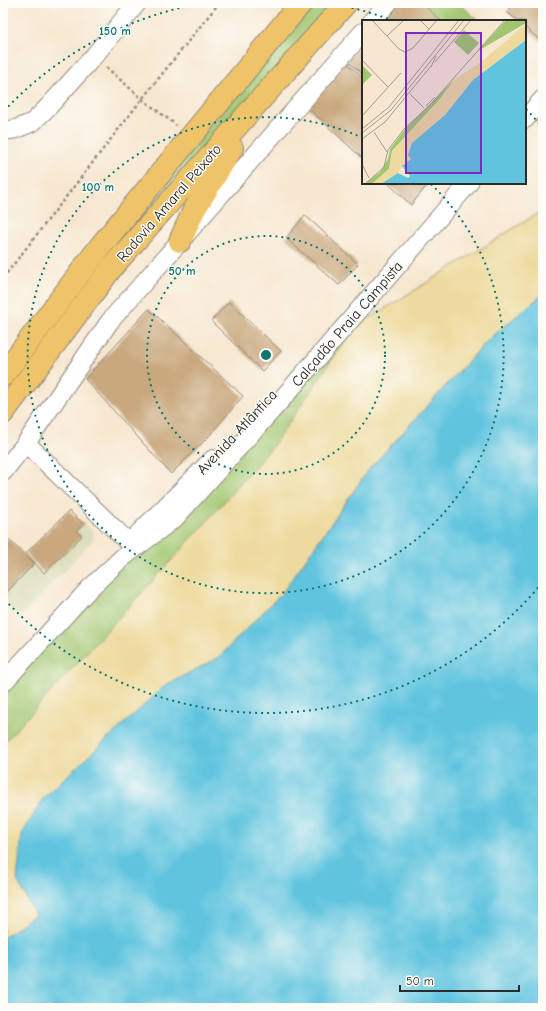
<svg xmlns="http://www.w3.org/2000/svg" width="546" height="1011" viewBox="0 0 546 1011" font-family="'Comic Neue',sans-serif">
  <rect width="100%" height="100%" fill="#fdfcf7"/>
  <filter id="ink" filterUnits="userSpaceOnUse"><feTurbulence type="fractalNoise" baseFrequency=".025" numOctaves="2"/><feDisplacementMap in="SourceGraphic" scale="8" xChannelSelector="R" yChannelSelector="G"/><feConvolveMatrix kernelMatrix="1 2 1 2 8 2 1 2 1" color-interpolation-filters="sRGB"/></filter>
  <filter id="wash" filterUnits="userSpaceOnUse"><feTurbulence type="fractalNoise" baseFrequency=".012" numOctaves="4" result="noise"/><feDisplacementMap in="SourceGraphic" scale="16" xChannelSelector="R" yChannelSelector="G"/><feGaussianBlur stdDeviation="0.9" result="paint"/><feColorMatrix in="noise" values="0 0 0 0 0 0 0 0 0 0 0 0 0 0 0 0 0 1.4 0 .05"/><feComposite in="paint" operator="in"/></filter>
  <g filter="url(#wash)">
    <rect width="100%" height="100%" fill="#f7e7d0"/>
    <!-- built -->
    <g fill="#dddebc">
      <path d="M69 511 92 531 93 539 65 571 52 582 25 553Z"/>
      <path d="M6 538 52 583 20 617 3 602V541Z"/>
    </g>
    <!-- green -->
    <g fill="#a1c670" stroke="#66784e">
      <path d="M310 3H336L149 210 33 354 29 350Z"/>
      <path d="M396 3H459L479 21H380Z"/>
      <path d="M354 328 303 407 247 479 3 744V683Z"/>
    </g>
    <!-- sand -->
    <path fill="#eeda9e" stroke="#8c8264" d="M543 210V294L489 339 370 468 283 592 218 658 166 685 35 915 3 938V744L202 527 273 446 354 328Z"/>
    <!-- water -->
    <path fill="#61c4df" stroke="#467885" d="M543 294V1008H8L3 1002V938L35 915 17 880 22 834 44 797 166 685 218 658 283 592 370 468 489 339Z"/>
    <g id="blocks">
      <!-- building -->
      <g fill="#c9a87e">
        <path d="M399 3H422L441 21H382Z"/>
        <path d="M515 3H543V43L525 27V21H518L507 12Z"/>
        <path d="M363 42V75L347 60Z"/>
        <path d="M344 60 363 78V159L305 105Z"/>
        <path d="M388 183H429L411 205Z"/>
        <path d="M305 215 358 264 339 285 286 238Z"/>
        <path d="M229 302 281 351 262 371 211 321Z"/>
        <path d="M149 309 243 396 208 437 171 474 85 379Z"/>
        <path d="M69 511 84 524 76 531 82 536 44 573 26 553Z"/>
        <path d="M6 537 34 564 3 596V540Z"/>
      </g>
    </g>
  </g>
  <g filter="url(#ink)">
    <use href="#blocks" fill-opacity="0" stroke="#91897e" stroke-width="1"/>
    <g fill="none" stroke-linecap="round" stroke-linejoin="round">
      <!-- minor casing -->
      <g stroke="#91897e" stroke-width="20">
        <g id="minor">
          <path d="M372 21 388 3"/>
          <path d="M525 119 543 99"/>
          <path d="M3 131 16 129 33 122 50 105 94 56 137 3"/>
          <path d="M26 443 129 543"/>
          <path d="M3 472 26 443 110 321 363 32"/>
          <path d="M135 537 213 459"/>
          <path d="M3 683 90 588 122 558 175 518 282 399 469 183"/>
        </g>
      </g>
      <!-- highway casing -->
      <g stroke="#91897e" stroke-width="24">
        <g id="highway">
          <path d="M180 241 194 210 232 148"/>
          <path d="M3 375 99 248 301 3"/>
          <path d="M3 413 113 266 346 3"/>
        </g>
      </g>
      <!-- path -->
      <g stroke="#91897e" stroke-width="2.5" stroke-dasharray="3 3" stroke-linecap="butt">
        <path d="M106 67 142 99 176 125"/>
        <path d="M3 278 142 99 219 3"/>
      </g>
      <!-- minor -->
      <use href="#minor" stroke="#fff" stroke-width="18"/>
      <!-- highway -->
      <use href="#highway" stroke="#efc469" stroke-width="22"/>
    </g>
  </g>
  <!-- distance rings -->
  <g fill="none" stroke="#0f766e" stroke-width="2" stroke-dasharray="2 4">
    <circle cx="266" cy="355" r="119"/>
    <path d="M431 184A238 238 0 1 1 363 138"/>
    <path d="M542 583A358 358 0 0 1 4 599M4 111A358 358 0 0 1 198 4M334 4A358 358 0 0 1 394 21M526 109A358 358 0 0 1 542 127"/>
  </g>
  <g text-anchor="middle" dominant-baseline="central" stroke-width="3" stroke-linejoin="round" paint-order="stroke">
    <!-- street labels -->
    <g font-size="15" fill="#2b2b2b" stroke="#fdfcf7">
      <text transform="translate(169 203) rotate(-49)">Rodovia Amaral Peixoto</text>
      <text transform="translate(347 324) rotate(-49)">Calçadão Praia Campista</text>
      <text transform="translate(237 432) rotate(-47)">Avenida Atlântica</text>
    </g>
  </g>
  <!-- overview -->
  <g transform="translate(362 20)">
    <rect width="164" height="164" fill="#f7e7d0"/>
    <path d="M144 0H164V3L116 31ZM102 10 117 23 106 35 92 22ZM0 45 10 55 0 65ZM93 59 78 79 30 131 27 149 10 164H2L18 152 26 139 28 129 43 109Z" fill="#a1c670"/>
    <path d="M164 4V20L111 60 83 95 67 108 49 139 40 146 36 153 19 164H10L27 149 30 131 82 75 93 59 119 42Z" fill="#eeda9e"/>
    <path d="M164 20V164H19L36 153 46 158 48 156 40 146 49 139 46 135 50 123 83 95 111 60Z" fill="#61c4df"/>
    <path fill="none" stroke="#a59c8e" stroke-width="1" d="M10 0 37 29 43 32 51 28 75 0M58 0 67 9M25 16 42 0M0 40 26 67M73 42 109 0M69 47 74 36M48 74 62 88M64 86 73 77M0 96 39 53M0 109 27 87 97 0M12 112 25 132M0 113 29 90 102 0M0 119 23 102 69 46M0 144 7 158M3 164 22 147 26 130 42 109 68 85 143 0"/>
    <path fill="#7b2cbf" fill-opacity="0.15" stroke="#7b2cbf" stroke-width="2" d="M44 13H119V153H44Z"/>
    <rect width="164" height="164" fill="none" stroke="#2b2b2b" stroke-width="2"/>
  </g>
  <circle cx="266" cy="355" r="6" fill="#0f766e" stroke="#fdfcf7" stroke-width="2"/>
  <g font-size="12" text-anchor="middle" font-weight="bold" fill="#0f766e" stroke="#fdfcf7" stroke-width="3" stroke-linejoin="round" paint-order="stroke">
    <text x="115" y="35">150 m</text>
    <text x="98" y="191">100 m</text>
    <text x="182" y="275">50 m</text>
  </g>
  <!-- margin -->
  <rect width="546" height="1011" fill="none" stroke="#fdfcf7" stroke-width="16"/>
  <!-- scale -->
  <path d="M400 985v6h119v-6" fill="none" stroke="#2b2b2b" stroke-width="2"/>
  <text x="406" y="985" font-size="12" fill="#2b2b2b" stroke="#fdfcf7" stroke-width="3" paint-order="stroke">50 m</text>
</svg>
